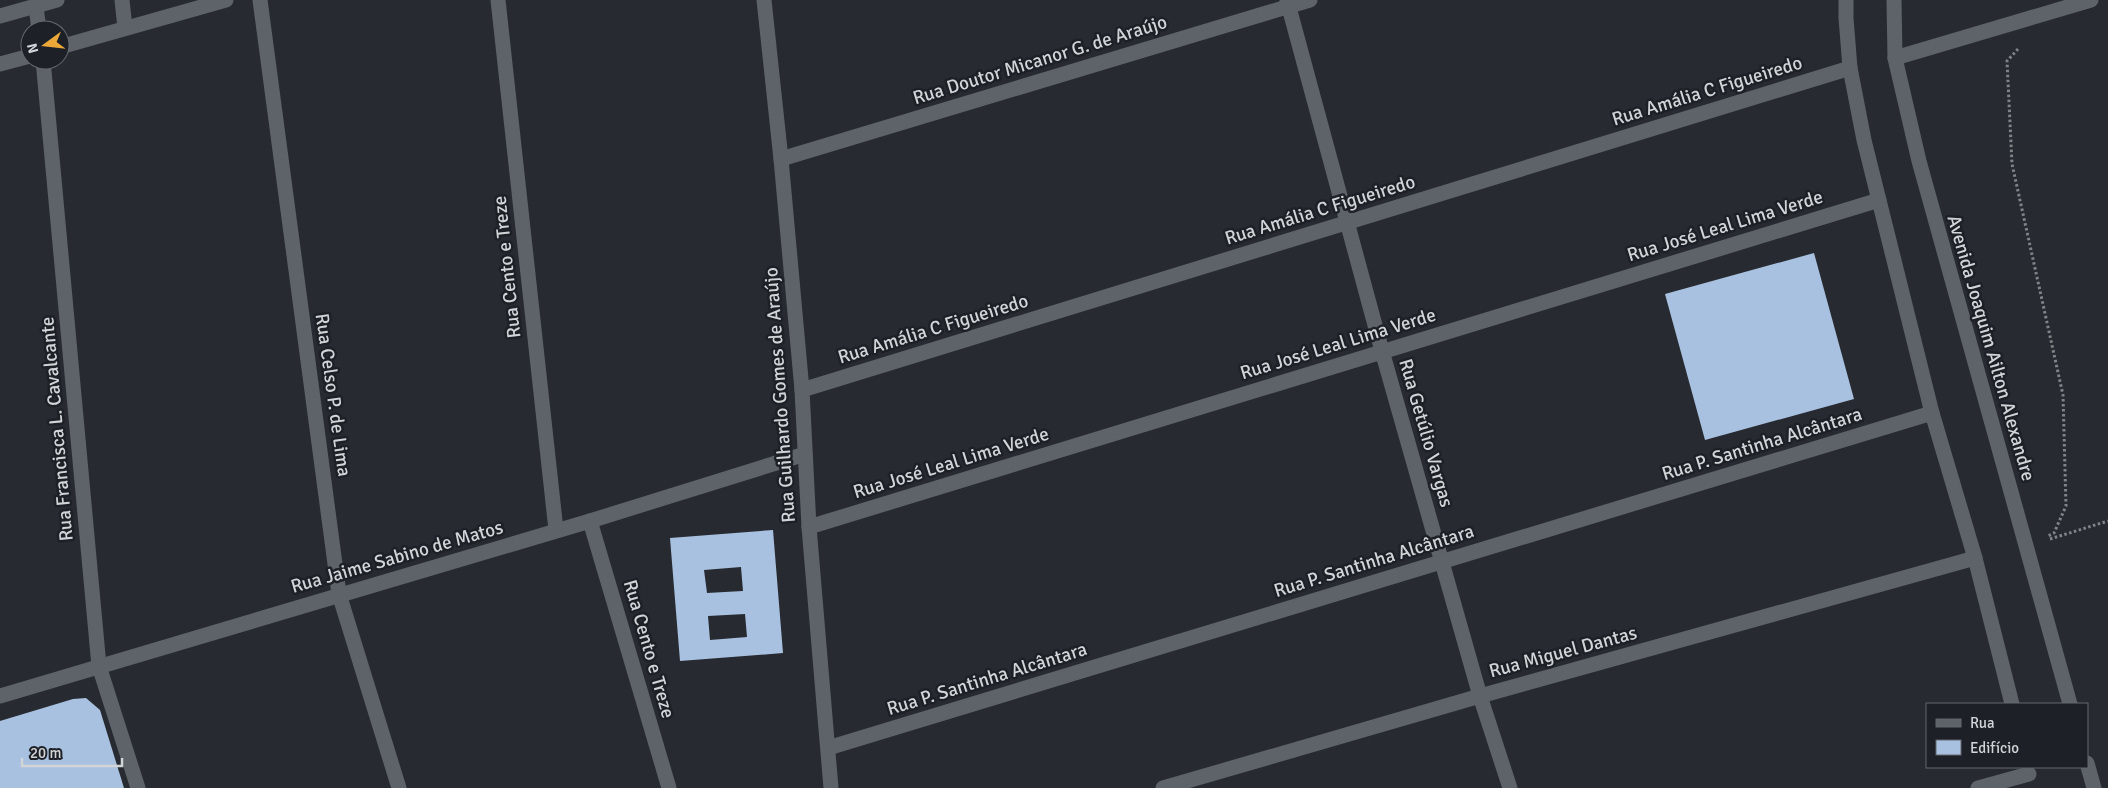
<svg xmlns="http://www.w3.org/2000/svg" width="2108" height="788" viewBox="0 0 2108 788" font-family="Signika,sans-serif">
  <rect width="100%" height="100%" fill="#272b31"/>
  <!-- building -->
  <g fill="#a9c1e0" fill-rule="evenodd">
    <path d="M1814 253 1854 399 1705 440 1665 294Z"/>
    <path d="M773 530 783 653 680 661 670 538ZM741 567 743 591 707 593 704 570ZM745 614 747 637 710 640 708 616Z"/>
    <path d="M86 698 100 710 124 788H0V721L73 699Z"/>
  </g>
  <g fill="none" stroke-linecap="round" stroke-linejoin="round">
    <!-- path -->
    <g stroke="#808488" stroke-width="3" stroke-dasharray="2.5 2.5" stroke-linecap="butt">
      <path d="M2018 49 2007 61 2012 164 2063 395 2066 506 2054 533 2048 536"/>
      <path d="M2050 539 2108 521"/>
    </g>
    <!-- minor -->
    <g stroke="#5e6369" stroke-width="15">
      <path d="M122 0 125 28"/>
      <path d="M260 0 339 594 399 788"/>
      <path d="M498 0 556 530"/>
      <path d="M764 0 781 159 802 390 809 527 831 788"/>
      <path d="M1287 0 1382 351 1480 696 1510 788"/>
      <path d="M1846 0V18L1850 68 1864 140 1932 413 1975 558 2012 704"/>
      <path d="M1894 0 1895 58 1919 161 2070 704"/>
      <path d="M36 7 39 30"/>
      <path d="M0 16 57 0"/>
      <path d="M60 47 226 0"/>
      <path d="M1895 58 2091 0"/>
      <path d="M43 60 99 666 138 788"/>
      <path d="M0 64 30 56"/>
      <path d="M781 159 1310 0"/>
      <path d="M802 390 1850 68"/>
      <path d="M590 521 669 788"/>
      <path d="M809 527 1879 200"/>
      <path d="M0 696 590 521 805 454"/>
      <path d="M828 748 1932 413"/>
      <path d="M2087 763 2094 788"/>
      <path d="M1163 788 1480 696 1975 558"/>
      <path d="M1978 788 2029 774"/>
    </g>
  </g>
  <g text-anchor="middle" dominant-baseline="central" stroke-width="5" stroke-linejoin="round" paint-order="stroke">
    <!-- street labels -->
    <g font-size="19" fill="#d2d5d8" stroke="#1d2127">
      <text transform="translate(1040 60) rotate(-17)">Rua Doutor Micanor G. de Araújo</text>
      <text transform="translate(1707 91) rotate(-17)">Rua Amália C Figueiredo</text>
      <text transform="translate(1320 210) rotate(-17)">Rua Amália C Figueiredo</text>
      <text transform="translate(1725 226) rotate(-17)">Rua José Leal Lima Verde</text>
      <text transform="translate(507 267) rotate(-96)">Rua Cento e Treze</text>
      <text transform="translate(933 329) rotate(-17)">Rua Amália C Figueiredo</text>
      <text transform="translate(1338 344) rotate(-17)">Rua José Leal Lima Verde</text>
      <text transform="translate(1991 348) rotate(74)">Avenida Joaquim Ailton Alexandre</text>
      <text transform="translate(333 395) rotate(82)">Rua Celso P. de Lima</text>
      <text transform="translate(780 395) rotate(-94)">Rua Guilhardo Gomes de Araújo</text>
      <text transform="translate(57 429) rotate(-95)">Rua Francisca L. Cavalcante</text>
      <text transform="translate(1426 433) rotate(74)">Rua Getúlio Vargas</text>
      <text transform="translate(1762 444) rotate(-17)">Rua P. Santinha Alcântara</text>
      <text transform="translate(951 463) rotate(-17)">Rua José Leal Lima Verde</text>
      <text transform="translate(397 557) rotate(-16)">Rua Jaime Sabino de Matos</text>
      <text transform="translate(1374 561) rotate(-17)">Rua P. Santinha Alcântara</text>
      <text transform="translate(649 649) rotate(74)">Rua Cento e Treze</text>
      <text transform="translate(1563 652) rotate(-15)">Rua Miguel Dantas</text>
      <text transform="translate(987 679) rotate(-17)">Rua P. Santinha Alcântara</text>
    </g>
  </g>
  <!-- legend -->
  <rect x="1926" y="703" width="162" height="65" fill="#1d2127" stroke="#65696e"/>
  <rect x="1936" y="719" width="25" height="8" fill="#5e6369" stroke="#65696e"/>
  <text x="1970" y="728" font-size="15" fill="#d2d5d8">Rua</text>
  <rect x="1936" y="740" width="25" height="15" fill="#a9c1e0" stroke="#65696e"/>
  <text x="1970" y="753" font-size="15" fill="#d2d5d8">Edifício</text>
  <!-- north arrow -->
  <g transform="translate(45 45) rotate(255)"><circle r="24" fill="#1d2127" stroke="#65696e"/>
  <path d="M0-4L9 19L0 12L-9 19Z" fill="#eca93a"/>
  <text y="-8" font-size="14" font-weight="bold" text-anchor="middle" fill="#d2d5d8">N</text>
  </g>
  <!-- scale -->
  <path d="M22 758v8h100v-8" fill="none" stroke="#d2d5d8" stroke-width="2.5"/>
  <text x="30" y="758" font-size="15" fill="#d2d5d8" stroke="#1d2127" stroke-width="4" paint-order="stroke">20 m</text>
</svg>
